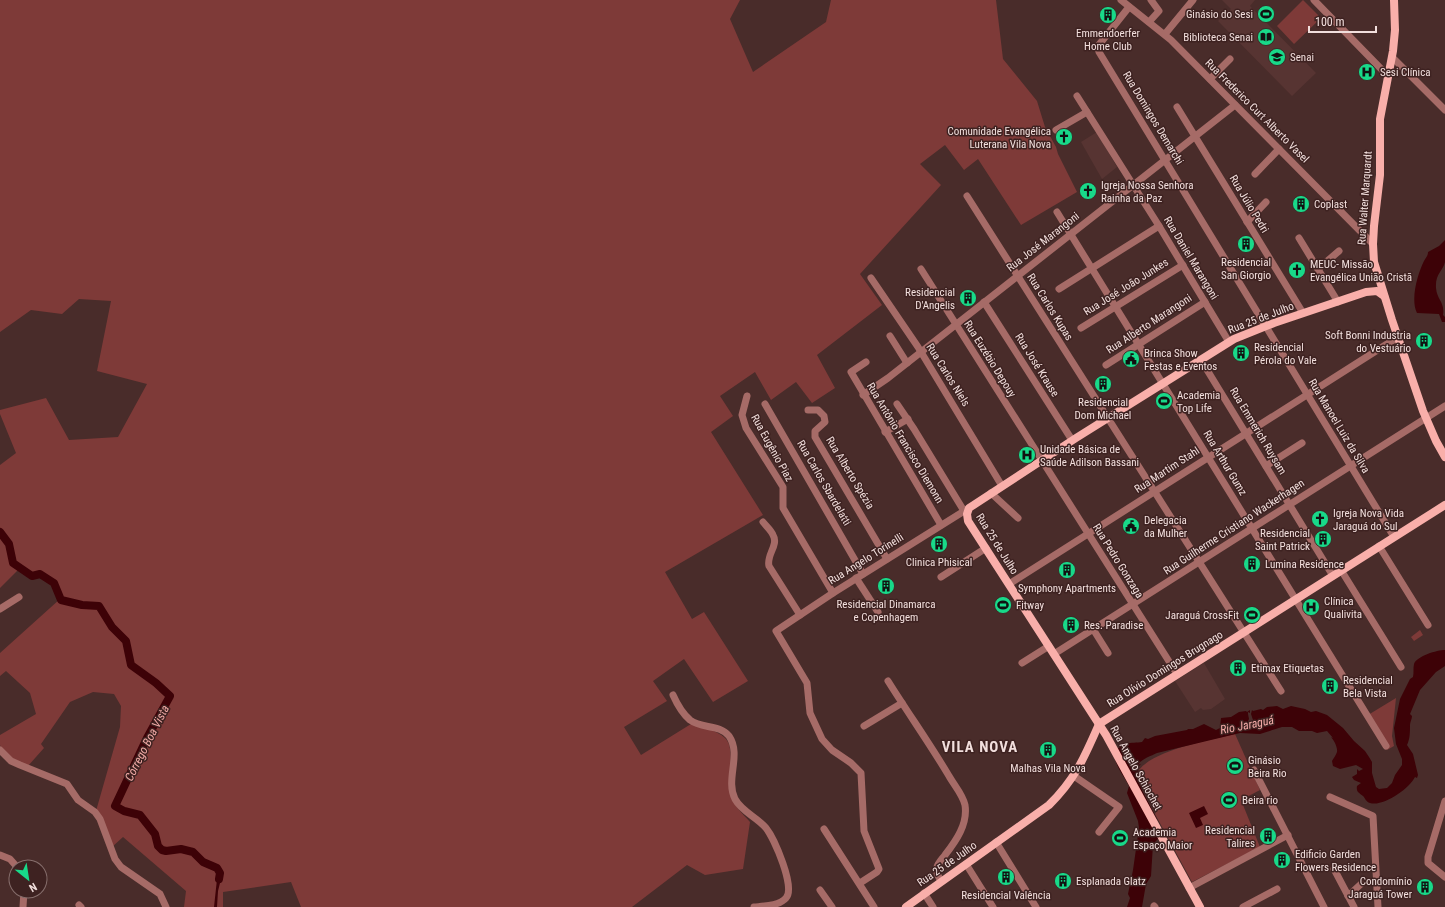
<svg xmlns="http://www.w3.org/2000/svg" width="1445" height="907" viewBox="0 0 1445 907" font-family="'Roboto Condensed',sans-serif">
  <rect width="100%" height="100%" fill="#492c2a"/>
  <!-- built -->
  <g fill="#573432">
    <path d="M1222 0H1255L1250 6 1316 73 1292 96 1218 21 1231 9Z"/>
    <path d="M1097 132 1117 167 1102 179 1081 142Z"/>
    <path d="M1204 663 1225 699 1211 709 1203 710 1201 708 1195 712 1175 681Z"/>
  </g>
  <!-- green -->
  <g fill="#7e3a38">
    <path d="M0 0H740L730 19 753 72 826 22 831 0H996L1003 59 1037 101 1045 127 1056 147 1058 154 1077 192 1021 225 978 159 964 170 945 145 920 164 941 185 860 274 882 305 817 355 835 388 812 403 796 382 771 400 755 372 720 396 733 416 711 432 763 515 665 572 692 619 704 612 748 681 713 702 684 659 653 681 667 701 624 727 641 755 691 724C702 728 717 730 725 738 736 748 727 778 730 792 733 805 741 812 750 822L743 869 705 875 687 865 632 907H301L291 882 223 892V907H184L186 891 123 837 112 847 96 811 120 727 121 706 114 694 93 692 70 702 41 744 44 748 28 766C19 762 2 756 0 745 0 742 0 738 0 735L36 714 30 693 6 671 0 676V653L60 599 54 583 40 574 32 576 20 568 0 588V465L16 453 0 414V410L46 398 69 440 118 437 147 384 97 371 111 301 79 299 62 314 31 310 0 332Z"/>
    <path d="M1303 0 1321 18 1294 44 1277 26Z"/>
    <path d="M1420 630 1423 635 1414 641 1411 637Z"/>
    <path d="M1396 698 1392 736 1394 746 1387 750 1368 715Z"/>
    <path d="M1235 734 1260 790 1241 800 1260 847 1192 882 1155 814 1158 809 1143 784 1139 770C1154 750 1210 740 1235 734Z"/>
  </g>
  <!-- water -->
  <g fill="#3d0207">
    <path d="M1445 240C1445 247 1445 255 1445 262 1443 271 1435 274 1436 288 1437 300 1445 302 1443 315L1445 317V322H1442L1439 314 1417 313C1410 299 1418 273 1424 261 1426 257 1428 256 1428 252L1439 246Z"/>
    <path d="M1445 650V666L1436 672 1420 690 1410 714 1412 716C1412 719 1410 722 1410 725 1410 732 1410 739 1407 745L1413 754 1418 775 1417 778 1415 777C1409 789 1383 807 1370 803 1366 802 1365 798 1363 796 1359 793 1356 792 1357 786L1361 783 1354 780 1352 777 1357 774V769L1359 771 1363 769 1356 765 1340 769 1333 766 1332 761C1333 759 1336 755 1337 752 1338 747 1333 739 1331 737L1333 738 1327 731 1317 733 1312 731H1299L1292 727H1282L1260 734 1240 733 1157 753C1151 756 1141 759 1138 765L1141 764 1138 767V770L1142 782 1141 788 1157 819 1158 824V839L1153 844 1151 876 1146 884 1142 907H1127L1130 898 1128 894 1133 870 1139 828 1138 821 1127 793 1129 786C1122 772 1103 752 1126 744 1131 742 1137 743 1142 742L1145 738 1148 739 1155 736 1187 730 1188 729H1193L1204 724 1216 730 1220 728 1221 718 1231 717 1239 712 1246 711 1247 712 1250 710V713L1248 712V714L1249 719 1248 721 1249 722 1253 720 1251 714 1252 710 1253 711 1261 709 1263 710 1267 707 1277 706 1283 709 1291 706 1305 709 1311 712 1316 711 1327 715 1343 728 1354 741 1365 751 1369 757 1372 762V773L1376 787 1379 789 1387 788 1392 783 1395 775 1402 765V759L1396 744 1394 728 1400 699 1410 679 1413 677C1414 673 1413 668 1414 664 1417 656 1437 650 1445 650Z"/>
    <path d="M1204 806 1208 814 1200 818 1203 825 1196 828 1189 813Z"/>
    <path d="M219 869 222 875 218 891 217 907H214L218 870Z"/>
  </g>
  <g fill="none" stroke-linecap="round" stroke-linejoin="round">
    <!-- river -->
    <path stroke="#3d0207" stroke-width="8" d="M0 532 9 544 13 563 32 576 40 574 54 583 61 600 82 605 99 606 112 627 126 641 131 665 156 683 170 696 147 738 115 806 124 811 140 815 155 834 158 846 162 850 166 851 181 849 193 852 203 862 217 868 220 873 219 879"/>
    <!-- minor -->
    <g stroke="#a66b67" stroke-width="7">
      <path d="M1121 0 1171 40 1373 244"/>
      <path d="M1314 0 1388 76"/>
      <path d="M1129 7 1098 46 1099 52 1394 537"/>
      <path d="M1149 22 1159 11 1151 0"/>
      <path d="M1165 34 1193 0"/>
      <path d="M1392 57 1445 110"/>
      <path d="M1210 79 1230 59"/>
      <path d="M1077 96 1159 226 1229 342"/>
      <path d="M1177 107 1303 313"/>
      <path d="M1056 130 1087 112"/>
      <path d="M1255 174 1279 149"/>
      <path d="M967 196 1281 691"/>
      <path d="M1057 212 1386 746"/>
      <path d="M1247 222 1266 202"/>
      <path d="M1299 238 1338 302"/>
      <path d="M921 269 1177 674"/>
      <path d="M1318 269 1339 251"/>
      <path d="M871 278 918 347 1002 486"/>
      <path d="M1059 289 1159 226"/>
      <path d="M984 302 1072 440"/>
      <path d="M1081 328 1183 265"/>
      <path d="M890 336 907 363"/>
      <path d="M1201 360 1333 576"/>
      <path d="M866 362 851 372 941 525"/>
      <path d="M1106 365 1205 302"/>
      <path d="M863 395 888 378 1235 105"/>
      <path d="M747 396 742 415 746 428 783 487V508L833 593"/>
      <path d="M765 404 863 574"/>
      <path d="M897 404 914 429 964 511"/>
      <path d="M808 410H818L824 416 825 422 815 431V437L887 559"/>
      <path d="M885 432 908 419"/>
      <path d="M1266 466 1302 443"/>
      <path d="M991 493 1018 518"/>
      <path d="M763 522C766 526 771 530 773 535 779 545 766 555 769 566L800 615"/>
      <path d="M1379 546 1428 625"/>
      <path d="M1341 570 1401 667"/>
      <path d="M941 577 986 548"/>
      <path d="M856 578 878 612"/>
      <path d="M1009 584 1398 337"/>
      <path d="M0 609 19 597"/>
      <path d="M1093 629 1108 653"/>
      <path d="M1054 654 1445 406"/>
      <path d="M1022 663 1049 646"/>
      <path d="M888 681C908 713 930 744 949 776 954 785 963 795 965 805 968 824 956 841 945 855 942 859 938 863 937 867 935 873 939 877 941 881"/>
      <path d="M673 695C677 704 683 714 690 720 702 729 719 724 729 736 742 755 725 779 735 799 742 812 757 817 766 828 774 838 796 888 786 898 779 906 764 906 754 907"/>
      <path d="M864 726 902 703"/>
      <path d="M0 750 11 761 20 765 67 784 78 800 95 812 100 819 115 859 121 867 160 894 166 907"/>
      <path d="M1254 770 1324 907"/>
      <path d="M1074 776 1119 807 1099 832"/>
      <path d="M1330 797 1373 816 1378 907"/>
      <path d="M1445 801 1428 857V863L1445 877"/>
      <path d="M824 829 874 907"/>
      <path d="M996 842 1036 907"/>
      <path d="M0 855 10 859 17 867"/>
      <path d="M966 864 993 907"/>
      <path d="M1334 869 1354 907"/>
      <path d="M860 883 877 872 879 869 864 831 861 773 851 763 832 750 822 739 810 713 807 683 776 631 833 593 969 508"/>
      <path d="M1189 888 1288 835"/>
      <path d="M820 890 832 907"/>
      <path d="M924 893 933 907"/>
      <path d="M1348 896 1361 884"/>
      <path d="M79 905 81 907"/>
      <path d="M1154 906 1155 907"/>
      <path d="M23 907 24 891"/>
      <path d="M1243 907 1277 889"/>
    </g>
    <!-- major -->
    <g stroke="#f9afaa" stroke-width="8">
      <path d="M1394 0 1395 30 1393 51 1380 119V175L1374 226 1373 244 1374 262 1392 320 1423 411 1436 441 1445 457"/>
      <path d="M1099 724 1445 505"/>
      <path d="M906 907 1049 805C1075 780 1085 756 1099 724"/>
      <path d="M1200 907 1106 735 968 521 967 514 969 508 1076 438 1234 339 1274 323 1366 292 1377 291 1384 296"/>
    </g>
  </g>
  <!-- icons -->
  <defs>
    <g id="stadium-disc" transform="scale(0.9)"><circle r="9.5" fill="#18d989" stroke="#3e2221"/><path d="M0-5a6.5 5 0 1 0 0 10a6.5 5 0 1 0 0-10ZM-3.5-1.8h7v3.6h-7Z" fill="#111"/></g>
    <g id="building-disc" transform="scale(0.9)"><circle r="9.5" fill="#18d989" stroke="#3e2221"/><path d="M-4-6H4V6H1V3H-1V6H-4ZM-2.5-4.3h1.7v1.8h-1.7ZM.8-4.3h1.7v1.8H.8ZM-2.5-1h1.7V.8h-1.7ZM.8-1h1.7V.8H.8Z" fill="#111"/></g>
    <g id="library-disc" transform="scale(0.9)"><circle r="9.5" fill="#18d989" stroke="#3e2221"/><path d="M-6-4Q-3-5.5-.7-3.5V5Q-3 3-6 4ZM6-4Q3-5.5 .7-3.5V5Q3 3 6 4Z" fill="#111"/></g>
    <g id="university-disc" transform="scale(0.9)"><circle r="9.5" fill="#18d989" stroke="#3e2221"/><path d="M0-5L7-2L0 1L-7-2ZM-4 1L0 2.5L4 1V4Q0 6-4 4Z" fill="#111"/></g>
    <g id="hospital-disc" transform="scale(0.9)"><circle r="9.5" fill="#18d989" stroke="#3e2221"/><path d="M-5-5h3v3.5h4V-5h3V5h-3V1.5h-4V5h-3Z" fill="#111"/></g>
    <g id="church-disc" transform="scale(0.9)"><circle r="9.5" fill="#18d989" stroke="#3e2221"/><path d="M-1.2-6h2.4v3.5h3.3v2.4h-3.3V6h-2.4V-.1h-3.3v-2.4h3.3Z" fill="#111"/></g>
    <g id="civic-disc" transform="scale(0.9)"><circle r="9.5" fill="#18d989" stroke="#3e2221"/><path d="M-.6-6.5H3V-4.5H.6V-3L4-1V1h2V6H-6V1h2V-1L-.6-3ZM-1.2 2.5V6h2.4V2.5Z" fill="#111"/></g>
  </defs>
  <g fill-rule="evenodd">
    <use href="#stadium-disc" x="1266" y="14"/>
    <use href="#building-disc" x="1108" y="15"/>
    <use href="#library-disc" x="1266" y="37"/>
    <use href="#university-disc" x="1277" y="57"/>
    <use href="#hospital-disc" x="1367" y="72"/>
    <use href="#church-disc" x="1064" y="137"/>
    <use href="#church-disc" x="1088" y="191"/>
    <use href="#building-disc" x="1301" y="204"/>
    <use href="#building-disc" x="1246" y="244"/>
    <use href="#church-disc" x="1297" y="270"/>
    <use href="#building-disc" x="968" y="298"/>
    <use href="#building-disc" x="1424" y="341"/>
    <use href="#building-disc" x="1241" y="353"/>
    <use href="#civic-disc" x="1131" y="359"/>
    <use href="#building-disc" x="1103" y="384"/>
    <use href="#stadium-disc" x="1164" y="401"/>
    <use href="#hospital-disc" x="1027" y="455"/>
    <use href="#church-disc" x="1320" y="519"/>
    <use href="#civic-disc" x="1131" y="526"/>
    <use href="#building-disc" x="1323" y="539"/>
    <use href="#building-disc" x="939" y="544"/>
    <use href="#building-disc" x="1252" y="564"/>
    <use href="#building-disc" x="1067" y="570"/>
    <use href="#building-disc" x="886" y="586"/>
    <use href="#stadium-disc" x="1003" y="605"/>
    <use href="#hospital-disc" x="1311" y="607"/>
    <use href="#stadium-disc" x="1252" y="615"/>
    <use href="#building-disc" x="1071" y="625"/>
    <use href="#building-disc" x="1238" y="668"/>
    <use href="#building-disc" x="1330" y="686"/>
    <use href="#building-disc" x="1048" y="750"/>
    <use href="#stadium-disc" x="1235" y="766"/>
    <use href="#stadium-disc" x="1229" y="800"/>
    <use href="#building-disc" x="1268" y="836"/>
    <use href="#stadium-disc" x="1120" y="838"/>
    <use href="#building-disc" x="1282" y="860"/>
    <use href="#building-disc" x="1006" y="877"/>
    <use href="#building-disc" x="1063" y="881"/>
    <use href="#building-disc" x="1425" y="887"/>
  </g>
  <g text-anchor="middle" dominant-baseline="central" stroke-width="3" stroke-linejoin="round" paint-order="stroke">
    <!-- poi labels -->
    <g font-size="11" fill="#f2dfdd" stroke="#3e2221" text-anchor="start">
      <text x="1253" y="14" text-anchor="end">Ginásio do Sesi</text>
      <text x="1108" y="33" text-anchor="middle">Emmendoerfer<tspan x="1108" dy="13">Home Club</tspan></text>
      <text x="1253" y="37" text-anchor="end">Biblioteca Senai</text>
      <text x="1290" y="57">Senai</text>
      <text x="1380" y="72">Sesi Clínica</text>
      <text x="1051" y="131" text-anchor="end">Comunidade Evangélica<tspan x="1051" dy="13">Luterana Vila Nova</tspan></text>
      <text x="1101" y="185">Igreja Nossa Senhora<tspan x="1101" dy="13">Rainha da Paz</tspan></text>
      <text x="1314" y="204">Coplast</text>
      <text x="1246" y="262" text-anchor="middle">Residencial<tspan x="1246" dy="13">San Giorgio</tspan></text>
      <text x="1310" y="264">MEUC- Missão<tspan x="1310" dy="13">Evangélica União Cristã</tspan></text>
      <text x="955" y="292" text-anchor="end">Residencial<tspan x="955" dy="13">D'Angelis</tspan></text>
      <text x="1411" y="335" text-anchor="end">Soft Bonni Industria<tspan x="1411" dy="13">do Vestuário</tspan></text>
      <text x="1254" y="347">Residencial<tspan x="1254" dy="13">Pérola do Vale</tspan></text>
      <text x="1144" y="353">Brinca Show<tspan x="1144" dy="13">Festas e Eventos</tspan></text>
      <text x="1177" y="395">Academia<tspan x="1177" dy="13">Top Life</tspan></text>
      <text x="1103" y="402" text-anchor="middle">Residencial<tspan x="1103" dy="13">Dom Michael</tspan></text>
      <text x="1040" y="449">Unidade Básica de<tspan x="1040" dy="13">Saúde Adilson Bassani</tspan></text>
      <text x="1333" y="513">Igreja Nova Vida<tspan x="1333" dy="13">Jaraguá do Sul</tspan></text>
      <text x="1144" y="520">Delegacia<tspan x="1144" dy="13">da Mulher</tspan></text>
      <text x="1310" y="533" text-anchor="end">Residencial<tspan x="1310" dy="13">Saint Patrick</tspan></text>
      <text x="939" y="562" text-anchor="middle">Clinica Phisical</text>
      <text x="1265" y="564">Lumina Residence</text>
      <text x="1067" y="588" text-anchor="middle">Symphony Apartments</text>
      <text x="1324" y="601">Clínica<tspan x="1324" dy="13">Qualivita</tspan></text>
      <text x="886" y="604" text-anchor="middle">Residencial Dinamarca<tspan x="886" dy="13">e Copenhagem</tspan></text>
      <text x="1016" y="605">Fitway</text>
      <text x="1239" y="615" text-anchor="end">Jaraguá CrossFit</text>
      <text x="1084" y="625">Res. Paradise</text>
      <text x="1251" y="668">Etimax Etiquetas</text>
      <text x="1343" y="680">Residencial<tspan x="1343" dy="13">Bela Vista</tspan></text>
      <text x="1248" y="760">Ginásio<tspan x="1248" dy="13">Beira Rio</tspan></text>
      <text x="1048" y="768" text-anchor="middle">Malhas Vila Nova</text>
      <text x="1242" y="800">Beira rio</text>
      <text x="1255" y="830" text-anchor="end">Residencial<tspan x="1255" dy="13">Talires</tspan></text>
      <text x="1133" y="832">Academia<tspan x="1133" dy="13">Espaço Maior</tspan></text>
      <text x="1295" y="854">Edificio Garden<tspan x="1295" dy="13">Flowers Residence</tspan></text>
      <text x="1076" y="881">Esplanada Glatz</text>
      <text x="1412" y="881" text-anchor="end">Condomínio<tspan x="1412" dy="13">Jaraguá Tower</tspan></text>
      <text x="1006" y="895" text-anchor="middle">Residencial Valência</text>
    </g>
    <!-- street labels -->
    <g font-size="11" fill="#f2dfdd" stroke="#3e2221">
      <text transform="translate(1257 111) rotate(45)">Rua Frederico Curt Alberto Vasel</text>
      <text transform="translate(1153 118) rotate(59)">Rua Domingos Demarchi</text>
      <text transform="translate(1365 198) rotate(-86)">Rua Walter Marquardt</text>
      <text transform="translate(1249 204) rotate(59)">Rua Júlio Pedri</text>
      <text transform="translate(1043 242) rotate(-38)">Rua José Marangoni</text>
      <text transform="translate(1191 258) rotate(59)">Rua Daniel Marangoni</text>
      <text transform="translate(1126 287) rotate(-32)">Rua José João Junkes</text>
      <text transform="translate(1050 307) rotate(58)">Rua Carlos Kupas</text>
      <text transform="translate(1261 318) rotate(-21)">Rua 25 de Julho</text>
      <text transform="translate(1149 324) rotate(-33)">Rua Alberto Marangoni</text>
      <text transform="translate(990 359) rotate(58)">Rua Euzébio Depouy</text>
      <text transform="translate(1037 365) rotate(58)">Rua José Krause</text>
      <text transform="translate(948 375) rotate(58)">Rua Carlos Niels</text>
      <text transform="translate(1339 426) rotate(59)">Rua Manoel Luiz da Silva</text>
      <text transform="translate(1258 431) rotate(59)">Rua Emmerich Ruysam</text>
      <text transform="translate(905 443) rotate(59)">Rua Antônio Francisco Diemonn</text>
      <text transform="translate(772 448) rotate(61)">Rua Eugênio Piaz</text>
      <text transform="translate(1225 463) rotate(59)">Rua Arthur Gumz</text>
      <text transform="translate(1167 470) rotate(-33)">Rua Martim Stahl</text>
      <text transform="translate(850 473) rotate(59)">Rua Alberto Spézia</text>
      <text transform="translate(824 483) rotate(60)">Rua Carlos Sbardelatti</text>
      <text transform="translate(1234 527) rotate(-33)">Rua Guilherme Cristiano Wackerhagen</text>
      <text transform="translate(997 544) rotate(58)">Rua 25 de Julho</text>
      <text transform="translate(866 559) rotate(-32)">Rua Angelo Torinelli</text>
      <text transform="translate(1118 561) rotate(58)">Rua Pedro Gonzaga</text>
      <text transform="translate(1165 669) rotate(-32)">Rua Olívio Domingos Brugnago</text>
      <text transform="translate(1136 768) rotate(61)">Rua Angelo Schiochet</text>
      <text transform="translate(947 864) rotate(-35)">Rua 25 de Julho</text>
    </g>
    <!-- water labels -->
    <g font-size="12" font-style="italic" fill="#f3aba7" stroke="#3e2221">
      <text transform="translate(1247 725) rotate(-11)">Rio Jaraguá</text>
      <text transform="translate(147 743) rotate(-63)">Córrego Boa Vista</text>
    </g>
    <!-- district labels -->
    <g font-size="15" font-weight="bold" letter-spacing="1" fill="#f2dfdd" stroke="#3e2221">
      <text x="980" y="747">VILA NOVA</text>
    </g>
  </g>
  <!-- north arrow -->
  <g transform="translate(28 879) rotate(150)"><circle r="19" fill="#3e2221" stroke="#866e6c"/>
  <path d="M0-3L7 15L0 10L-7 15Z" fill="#18d989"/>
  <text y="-6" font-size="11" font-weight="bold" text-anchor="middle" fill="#f2dfdd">N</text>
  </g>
  <!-- scale -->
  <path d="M1309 26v6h67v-6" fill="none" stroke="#f2dfdd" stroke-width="2"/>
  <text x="1315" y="26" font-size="12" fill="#f2dfdd" stroke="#3e2221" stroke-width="3" paint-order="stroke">100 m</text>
</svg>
